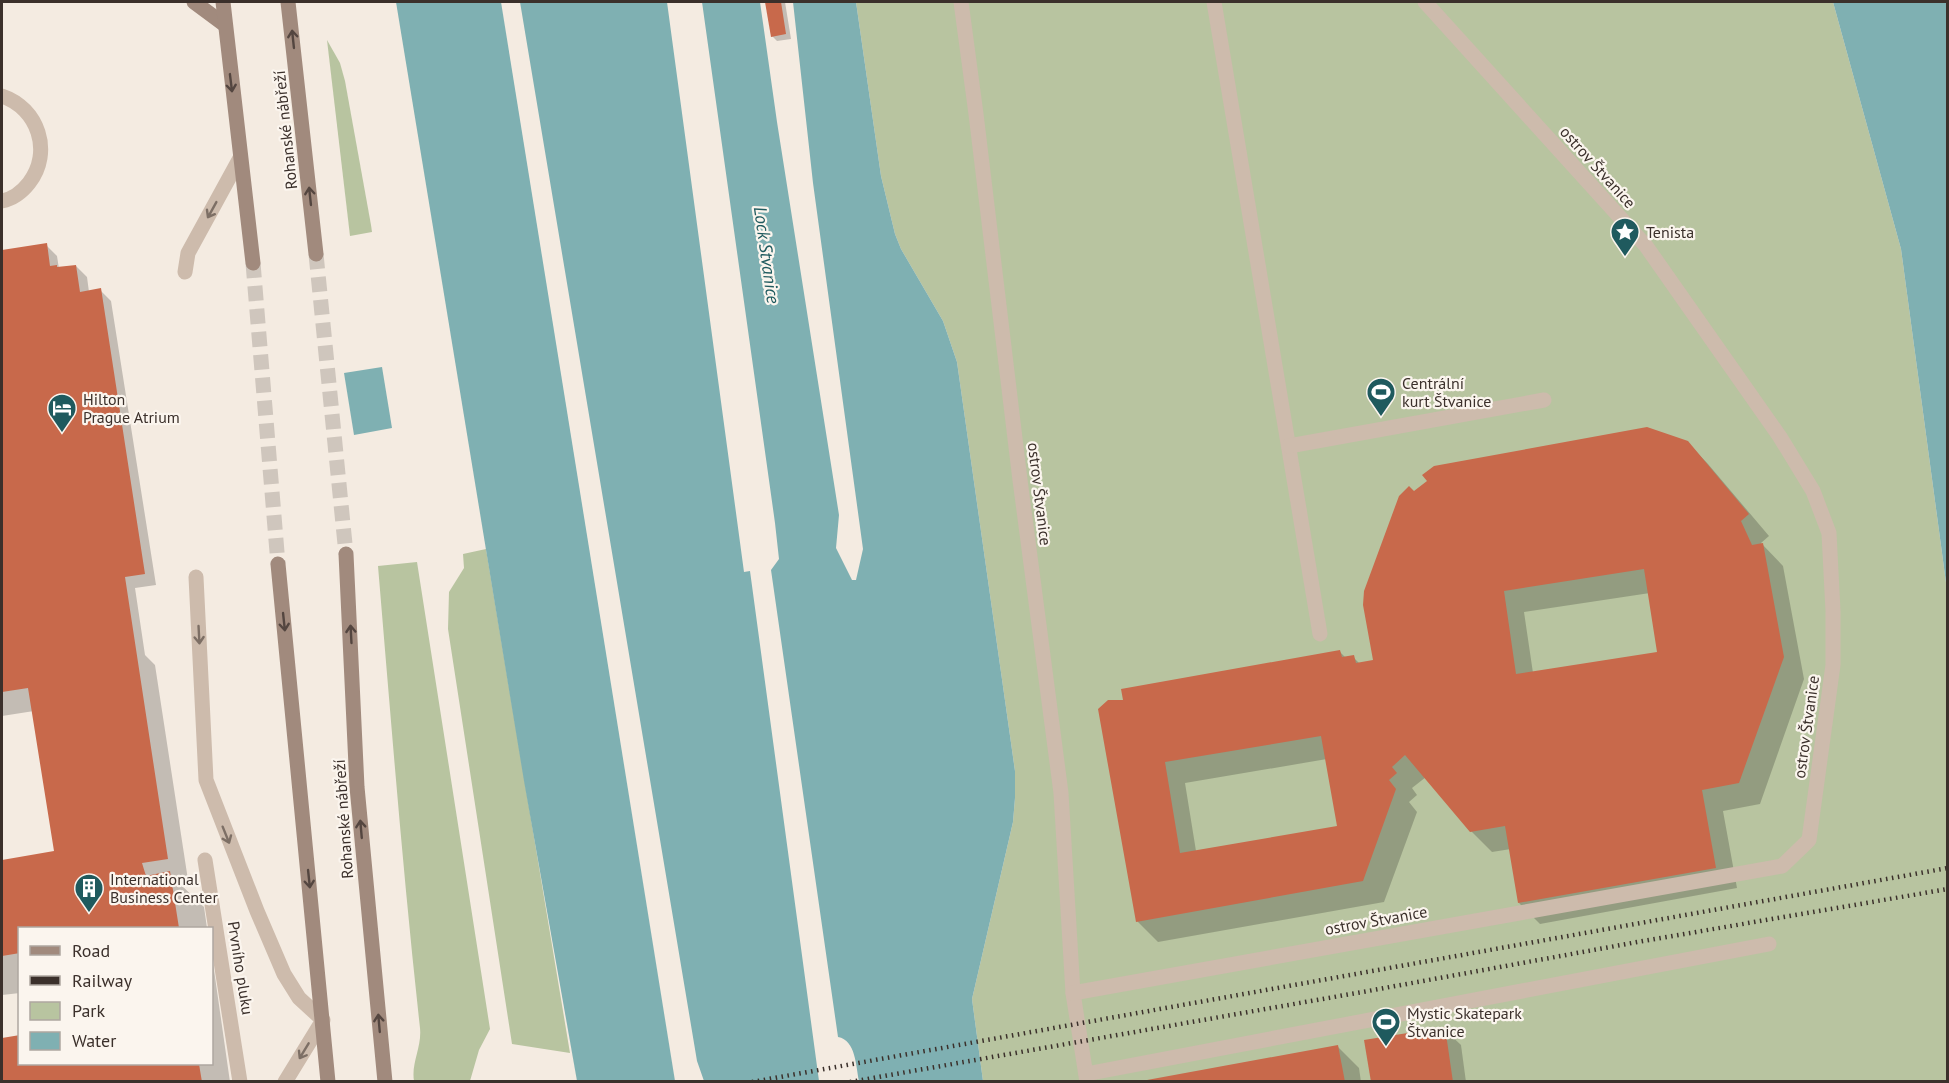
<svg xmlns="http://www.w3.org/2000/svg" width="1949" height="1083" viewBox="0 0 1949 1083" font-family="'PT Sans',sans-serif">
  <rect width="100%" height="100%" fill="#f4ebe1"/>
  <!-- green -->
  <g fill="#b8c4a0">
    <path d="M856 2H1833L1901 249 1947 590V1081H983L972 999 1013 822 1015 798V771L957 362 943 321 901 249 895 234 881 176Z"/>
    <path d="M327 40 340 63 345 81 371 225 372 232 350 236Z"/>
    <path d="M486 549 570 1053 512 1044 448 629 449 592 464 568 463 554Z"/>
    <path d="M417 562 490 1029 479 1050 470 1081H414C411 1063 422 1047 420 1028 403 875 391 720 378 566Z"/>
  </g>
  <!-- water -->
  <g fill="#7fb0b2">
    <path d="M396 2H501L675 1081H577L524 781Z"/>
    <path d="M520 2H667L744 572 750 571 819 1081H704L697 1061Z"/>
    <path d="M702 2H760L777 122 839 515 836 548 852 580H856L863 549 813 183 793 2H856L881 176 895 234 901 249 943 321 957 362 1015 771V798L1013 822 972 999 983 1081H859C856 1067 856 1040 838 1037L771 570 779 559 775 523Z"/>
    <path d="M1833 2H1947V590L1901 249Z"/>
    <path d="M382 367 392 428 354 435 344 373Z"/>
  </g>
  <!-- shadow -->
  <g fill="#0003" fill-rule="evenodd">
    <path d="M767 2H785L791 39 777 41 772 36Z"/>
    <path d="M46 245 57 256 59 269 76 266 87 277 89 292 100 290 111 301 156 585 135 588 145 655 155 665 188 880 178 882 204 907 207 928H20V993L2 995V861L56 852 34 711 2 716V252Z"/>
    <path d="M1687 442 1708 464 1769 536 1761 543 1783 566 1804 679 1760 804 1723 811 1737 888 1540 924 1519 903 1511 849 1492 852 1471 831 1426 777 1412 788 1417 795 1409 802 1417 812 1384 902 1158 942 1137 921 1124 702 1340 652 1346 658 1353 657 1360 664 1375 661 1414 493ZM1650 593 1659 654 1533 673 1524 612ZM1327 759 1338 827 1196 851 1185 783Z"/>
    <path d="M212 956 230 1082H2V1039L20 1036V1064H212Z"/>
    <path d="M1444 1029 1461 1045 1466 1082H1372Z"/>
    <path d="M1338 1047 1359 1068 1361 1082H1149Z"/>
  </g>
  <!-- building -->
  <g fill="#c8694b" fill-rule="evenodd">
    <path d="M765 2H781L786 34 771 37Z"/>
    <path d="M47 243 50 266 57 265V267L76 265 80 292 101 288 145 574 125 577 168 859 142 863 146 876 170 871 179 928H20V953L2 956V860L54 851 28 688 2 692V250Z"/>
    <path d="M1647 427 1688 441 1749 514 1741 521 1752 545 1763 543 1784 657 1739 783 1702 790 1716 868 1518 903 1505 826 1470 832 1405 755 1392 767 1397 773 1389 780 1396 789 1363 881 1136 922 1098 709 1108 700H1123L1121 689 1340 650 1342 657 1354 655 1356 663 1373 660 1363 605 1364 591 1399 496 1409 486 1414 491 1427 481 1422 475 1434 466ZM1644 569 1657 652 1516 674 1504 591ZM1321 736 1337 826 1180 853 1165 762Z"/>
    <path d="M1445 1027 1453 1082H1371L1364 1040Z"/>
    <path d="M20 1035V1064H199L202 1082H2V1038Z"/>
    <path d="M1338 1045 1345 1082H1148L1147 1080Z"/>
  </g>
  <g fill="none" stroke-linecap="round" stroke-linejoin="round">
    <!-- secondary-tunnel -->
    <g stroke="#cfc6bd" stroke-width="15" stroke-dasharray="15 8" stroke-linecap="butt">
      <path d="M316 254 346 554"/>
      <path d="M253 263 278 564"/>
    </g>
    <!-- lane -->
    <g stroke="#cdbbac" stroke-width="15">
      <path d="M961 2 976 114 1020 480 1061 793 1073 993 1087 1082"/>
      <path d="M1214 2 1320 634"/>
      <path d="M2 96C38 108 53 152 29 183 22 192 12 199 2 201"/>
      <path d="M185 272 188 253 240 158"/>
      <path d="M1289 446 1544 400"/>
      <path d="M196 577 206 780 257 911 284 974 299 998 323 1020 285 1082"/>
      <path d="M205 860 240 1082"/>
      <path d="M1073 993 1782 866 1809 840 1833 665V611L1829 533 1813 491 1780 437 1646 246 1425 2"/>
      <path d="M1086 1074 1769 944"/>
    </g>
    <!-- secondary -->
    <g stroke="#a18a7d" stroke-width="15">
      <path d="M194 2 225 25"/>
      <path d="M223 2 253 263"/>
      <path d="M288 2 316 254"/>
      <path d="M346 554 357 787 385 1082"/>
      <path d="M278 564 328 1082"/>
    </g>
    <!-- rail -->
    <g stroke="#3b302b" stroke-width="4.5" stroke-dasharray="1.5 4.5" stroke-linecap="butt">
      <path d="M752 1082 1948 868"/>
      <path d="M850 1082 1368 991 1643 941 1948 889"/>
    </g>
  </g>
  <!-- one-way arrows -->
  <defs><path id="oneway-shaft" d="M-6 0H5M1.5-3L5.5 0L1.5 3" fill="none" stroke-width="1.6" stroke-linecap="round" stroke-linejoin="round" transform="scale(1.5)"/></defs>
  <g stroke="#544640">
    <use href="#oneway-shaft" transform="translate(293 39) rotate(-96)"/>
    <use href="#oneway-shaft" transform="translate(231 83) rotate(83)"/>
    <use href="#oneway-shaft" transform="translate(310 196) rotate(-96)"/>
    <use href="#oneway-shaft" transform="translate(284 622) rotate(84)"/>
    <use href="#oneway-shaft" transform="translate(351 634) rotate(-93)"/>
    <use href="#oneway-shaft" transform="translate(361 829) rotate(-95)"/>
    <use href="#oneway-shaft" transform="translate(309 879) rotate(84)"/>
    <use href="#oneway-shaft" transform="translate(379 1023) rotate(-95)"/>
  </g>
  <g stroke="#7d6f65">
    <use href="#oneway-shaft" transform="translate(212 210) rotate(119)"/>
    <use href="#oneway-shaft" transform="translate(199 635) rotate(87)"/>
    <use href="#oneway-shaft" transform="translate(226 835) rotate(68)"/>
    <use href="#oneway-shaft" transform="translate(304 1051) rotate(121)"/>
  </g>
  <!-- icons -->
  <defs>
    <g id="sight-pin" transform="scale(1.5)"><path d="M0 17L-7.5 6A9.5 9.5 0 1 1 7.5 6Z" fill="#1f5a5e" stroke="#fbf5ee"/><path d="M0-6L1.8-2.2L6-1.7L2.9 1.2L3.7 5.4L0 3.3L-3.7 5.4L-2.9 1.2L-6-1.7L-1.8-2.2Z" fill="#fff"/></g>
    <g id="stadium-pin" transform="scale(1.5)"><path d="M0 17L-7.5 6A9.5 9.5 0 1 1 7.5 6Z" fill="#1f5a5e" stroke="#fbf5ee"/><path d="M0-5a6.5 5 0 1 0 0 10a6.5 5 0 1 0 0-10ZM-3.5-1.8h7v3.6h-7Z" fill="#fff"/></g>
    <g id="hotel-pin" transform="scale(1.5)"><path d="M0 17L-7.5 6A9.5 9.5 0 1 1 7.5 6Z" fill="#1f5a5e" stroke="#fbf5ee"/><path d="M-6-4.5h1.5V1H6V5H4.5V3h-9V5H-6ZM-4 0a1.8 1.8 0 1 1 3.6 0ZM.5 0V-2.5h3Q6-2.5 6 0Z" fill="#fff"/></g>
    <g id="building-pin" transform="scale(1.5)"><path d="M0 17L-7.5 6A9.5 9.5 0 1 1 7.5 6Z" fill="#1f5a5e" stroke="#fbf5ee"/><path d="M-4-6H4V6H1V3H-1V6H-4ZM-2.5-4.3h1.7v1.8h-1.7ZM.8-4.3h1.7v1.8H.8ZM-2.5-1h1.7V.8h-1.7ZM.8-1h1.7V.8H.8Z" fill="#fff"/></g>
  </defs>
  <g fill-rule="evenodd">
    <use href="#sight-pin" x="1625" y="232"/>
    <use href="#stadium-pin" x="1381" y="392"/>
    <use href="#hotel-pin" x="62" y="408"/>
    <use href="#building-pin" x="89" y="888"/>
    <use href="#stadium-pin" x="1386" y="1022"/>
  </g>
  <g text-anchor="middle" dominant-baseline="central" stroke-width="4.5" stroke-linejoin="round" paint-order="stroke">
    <!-- street labels -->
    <g font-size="16" fill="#3b302b" stroke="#fbf5ee">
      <text transform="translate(285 130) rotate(-96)">Rohanské nábřeží</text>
      <text transform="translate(1598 167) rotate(48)">ostrov Štvanice</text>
      <text transform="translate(1040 494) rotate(83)">ostrov Štvanice</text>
      <text transform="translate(1806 727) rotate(-82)">ostrov Štvanice</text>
      <text transform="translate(343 819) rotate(-94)">Rohanské nábřeží</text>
      <text transform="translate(1376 920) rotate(-10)">ostrov Štvanice</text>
      <text transform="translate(241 968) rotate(81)">Prvního pluku</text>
    </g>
    <!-- poi labels -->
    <g font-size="16" fill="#3b302b" stroke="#fbf5ee" text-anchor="start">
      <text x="1646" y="232">Tenista</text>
      <text x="1402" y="383">Centrální<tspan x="1402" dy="18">kurt Štvanice</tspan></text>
      <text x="83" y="399">Hilton<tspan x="83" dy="18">Prague Atrium</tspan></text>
      <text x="110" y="879">International<tspan x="110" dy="18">Business Center</tspan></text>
      <text x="1407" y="1013">Mystic Skatepark<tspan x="1407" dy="18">Štvanice</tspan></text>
    </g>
    <!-- water labels -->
    <g font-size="18" font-style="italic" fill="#1f5a5e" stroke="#fbf5ee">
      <text transform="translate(767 255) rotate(82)">Lock Stvanice</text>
    </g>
  </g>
  <!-- border -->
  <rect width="1949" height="1083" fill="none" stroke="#3b302b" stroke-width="6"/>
  <!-- legend -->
  <rect x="18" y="927" width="195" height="138" fill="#fbf5ee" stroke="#aea6a0" stroke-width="1.5"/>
  <rect x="30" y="946" width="30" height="9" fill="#a18a7d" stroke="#aea6a0" stroke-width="1.5"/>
  <text x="72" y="957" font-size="18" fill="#3b302b">Road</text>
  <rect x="30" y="976" width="30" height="9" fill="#3b302b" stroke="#aea6a0" stroke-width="1.5"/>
  <text x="72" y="987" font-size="18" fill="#3b302b">Railway</text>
  <rect x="30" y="1002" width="30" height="18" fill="#b8c4a0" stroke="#aea6a0" stroke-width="1.5"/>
  <text x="72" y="1017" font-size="18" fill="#3b302b">Park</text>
  <rect x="30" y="1032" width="30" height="18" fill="#7fb0b2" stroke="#aea6a0" stroke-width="1.5"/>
  <text x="72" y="1047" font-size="18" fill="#3b302b">Water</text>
</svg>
